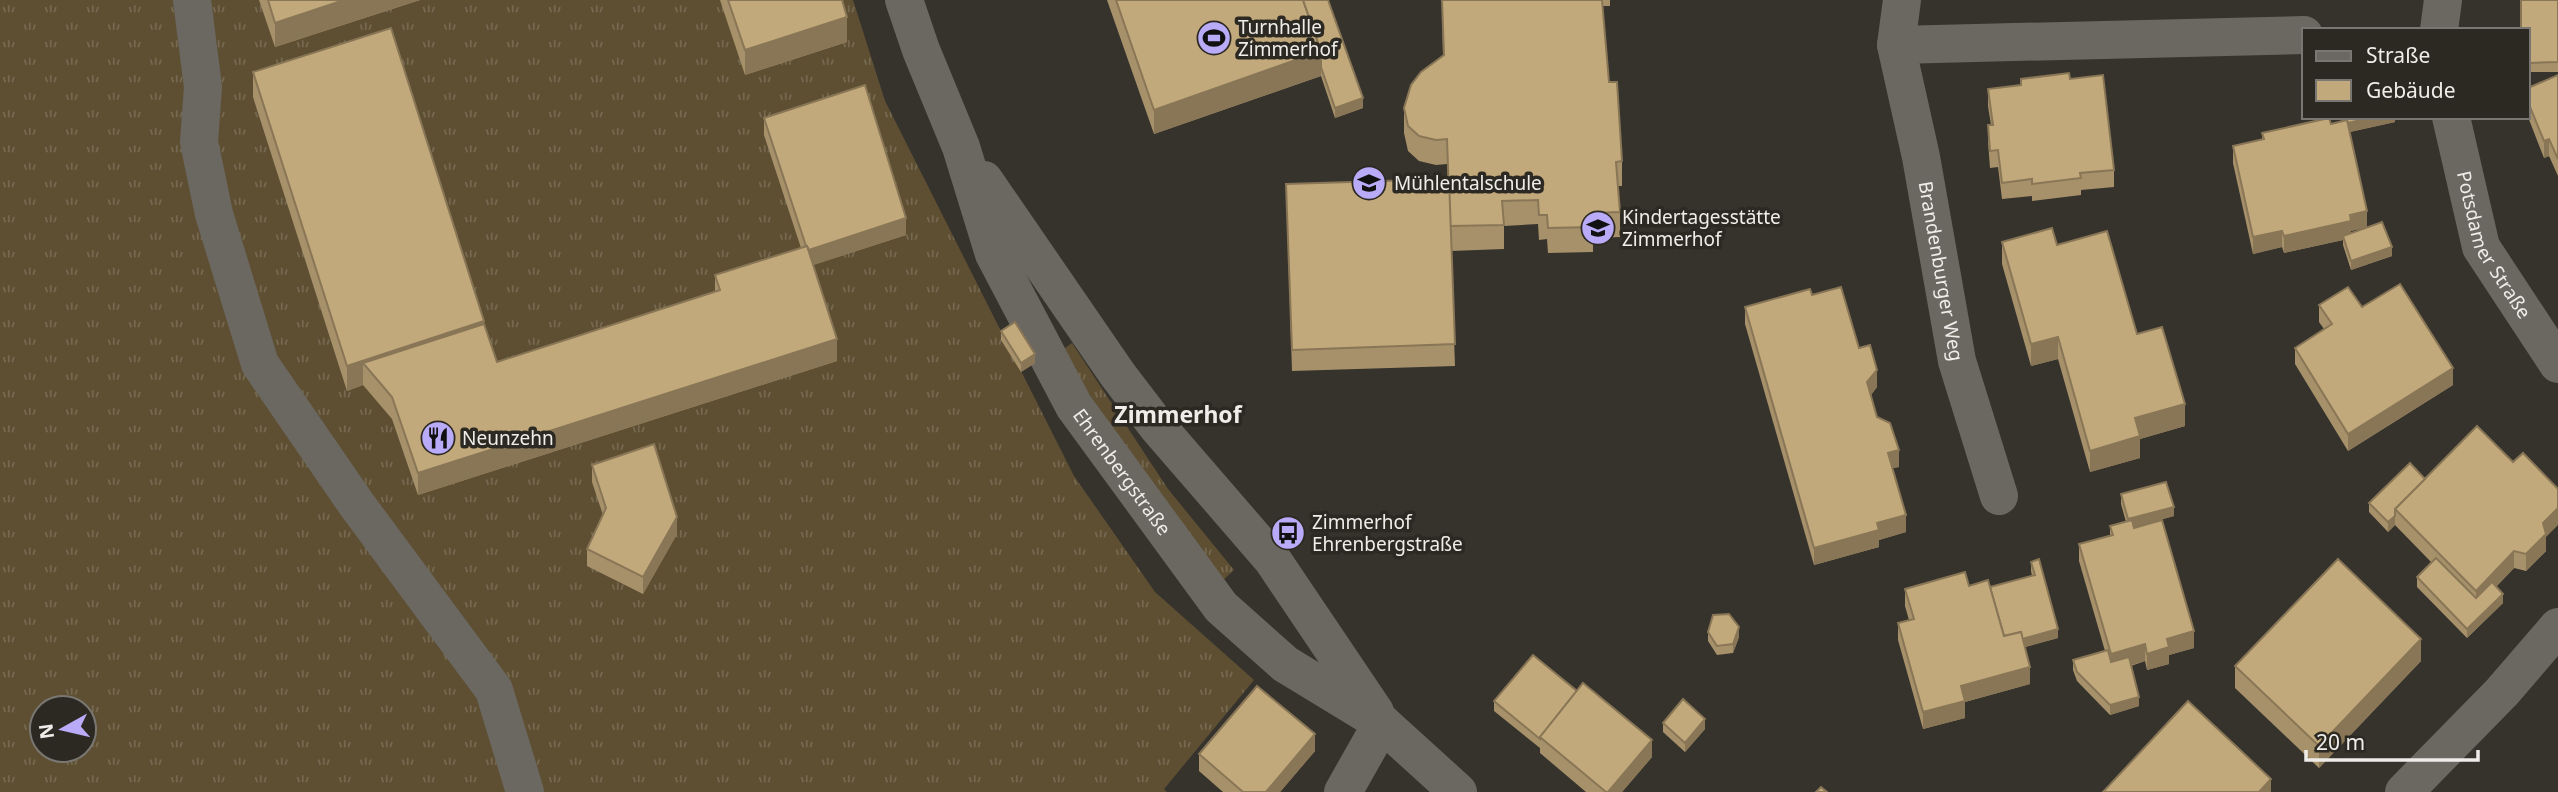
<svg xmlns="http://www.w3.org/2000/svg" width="2558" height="792" viewBox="0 0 2558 792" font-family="'Noto Sans',sans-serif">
  <defs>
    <pattern id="grass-tufts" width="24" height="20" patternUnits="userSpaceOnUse" patternTransform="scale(1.75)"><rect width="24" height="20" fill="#5e4f33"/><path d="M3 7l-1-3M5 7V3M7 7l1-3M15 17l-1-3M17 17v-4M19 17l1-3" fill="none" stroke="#756951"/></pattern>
  </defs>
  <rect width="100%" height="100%" fill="#36332d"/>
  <!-- grass -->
  <g fill="url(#grass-tufts)" fill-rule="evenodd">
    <path d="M0 0H853L885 101 1074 476 1155 592 1254 680 1164 789 1167 792H0ZM42 708H84V750H42Z"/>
    <path d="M1072 343 1168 489 1234 570 1220 583 1174 525 1061 351Z"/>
  </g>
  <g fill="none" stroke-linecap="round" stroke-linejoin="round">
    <!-- minor -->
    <g stroke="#6b6861" stroke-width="38">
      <path d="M192 0 203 87 199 142 214 214 260 364 357 505 494 690 525 792"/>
      <path id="s1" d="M904 0 921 50 961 147 994 254 1074 406 1221 607 1285 664 1382 723 1458 792"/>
      <path id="s2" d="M1902 0 1896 45 1921 157 1957 361 1999 496"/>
      <path d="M2439 30 2443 0"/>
      <path d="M1896 45 2304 35"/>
      <path id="s3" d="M2451 117 2481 247 2558 364"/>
      <path d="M984 180 1118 375 1157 426 1272 559 1375 712"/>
      <path d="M1343 792 1382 723"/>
      <path d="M2404 792 2502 692 2558 627"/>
    </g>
  </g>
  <!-- wall -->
  <g fill="#a7916a">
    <path d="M259 0H420L275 47Z"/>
    <path d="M720 0H842L847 42 745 75Z"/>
    <path d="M1107 0H1328L1363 108 1335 118 1321 76 1154 134Z"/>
    <path d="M1442 0H1610V6H1603L1609 82 1622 161V186H1618L1620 212V237L1593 238V252L1548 253 1547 239 1539 240 1538 224 1504 226V249L1451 251 1455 366 1292 371 1286 184 1448 179 1447 164 1436 165 1419 161 1408 151 1404 133V108L1443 56Z"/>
    <path d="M2558 0V72H2528V30Z"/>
    <path d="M253 72 484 324 497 362 715 292V275L801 248 764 135V118L906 235 813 265 837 361 418 495 392 419 363 385 347 391 253 97Z"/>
    <path d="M2558 75V176L2549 156 2544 158 2528 117V88Z"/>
    <path d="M2021 79H2070L2114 170V187L2081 190V195L2032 201V196L2002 199 1998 167 1990 168 1988 142V125H1991L1988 106V89L2021 85Z"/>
    <path d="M2341 117H2395V122L2350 132 2367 227 2351 231V233L2392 256 2351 270 2343 245V240L2284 253 2282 247 2253 254 2233 163V146L2262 139V133L2331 124 2342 122Z"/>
    <path d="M2002 242 2057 245 2137 334 2185 426 2140 439V458L2090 472 2058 359 2031 366 2002 264Z"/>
    <path d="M1812 295 1859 348 1877 387 1871 395 1877 417 1899 467 1892 468 1906 532 1879 540V547L1814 565 1745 324V307Z"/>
    <path d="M2319 305 2362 307 2453 385 2348 451 2295 364V348L2324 329 2319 322Z"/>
    <path d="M1001 331 1035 363 1021 372 1001 340Z"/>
    <path d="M592 465 677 534 643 594 587 566V549L603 515 592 482Z"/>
    <path d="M2425 479 2546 537V551L2526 571 2514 568 2496 587 2503 603 2467 638 2417 587V577L2432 563 2395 525 2388 532 2369 512V503Z"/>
    <path d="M2121 494 2174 516 2133 527 2194 648 2169 655V664L2147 670 2145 661 2131 666 2139 706 2110 715 2077 681 2073 670V660L2105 651 2079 561V544L2110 535V526L2126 522 2121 504Z"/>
    <path d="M2031 562 2058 638 2025 647 2030 684 1965 702V718L1923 729 1898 640V623L1909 620 1905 606V589L1969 586 1990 587 2032 576 2031 571Z"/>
    <path d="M1708 632 1739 637 1733 653 1717 655 1708 641Z"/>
    <path d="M2421 661 2319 768 2235 688V666Z"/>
    <path d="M1494 701 1652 757 1622 792H1586L1540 753V748L1494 711Z"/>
    <path d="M1663 723 1705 729 1685 752 1663 732Z"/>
    <path d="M1315 751 1280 792H1223L1199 771V754Z"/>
  </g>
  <!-- shaded-wall -->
  <g fill="#887656">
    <path d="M344 0H420L275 47V23Z"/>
    <path d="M847 17V42L745 75V50Z"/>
    <path d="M1321 51V76L1154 134V110Z"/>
    <path d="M1363 98V108L1335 118V108Z"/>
    <path d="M2373 117H2395V122L2345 133V124Z"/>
    <path d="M2549 139V156L2544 158V141Z"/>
    <path d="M2367 211V227L2351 231V238L2343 236V240L2284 253V236Z"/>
    <path d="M906 218V235L807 267V251Z"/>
    <path d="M2282 231V247L2253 254V237Z"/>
    <path d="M2392 247V256L2351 270V261Z"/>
    <path d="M484 321V346L363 363V385L347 391V366Z"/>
    <path d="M2058 337V359L2031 366V344Z"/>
    <path d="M837 339V361L418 495V473Z"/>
    <path d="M1035 354V363L1021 372V363Z"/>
    <path d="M2453 368V385L2348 451V434Z"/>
    <path d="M1877 370V387L1867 399V382Z"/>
    <path d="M2185 404V426L2140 439V458L2090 472V451L2135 418Z"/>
    <path d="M1899 450V467L1888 469V453Z"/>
    <path d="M2174 507V516L2128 529V519Z"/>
    <path d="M2558 508V525L2546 537V551L2526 571V554L2543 523Z"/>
    <path d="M1906 515V532L1879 540V547L1814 565V548L1877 523Z"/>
    <path d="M2395 516V525L2388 532V522Z"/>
    <path d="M677 517V534L643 594V577Z"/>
    <path d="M2514 551V568L2476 607V591Z"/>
    <path d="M2503 594V603L2467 638V629Z"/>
    <path d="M1739 627V637L1733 653V644Z"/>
    <path d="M2058 629V638L2004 653V644Z"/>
    <path d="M2194 631V648L2169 655V664L2147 670V654L2167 639Z"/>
    <path d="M2421 639V661L2319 768V746Z"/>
    <path d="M2145 644V661L2111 671V654Z"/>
    <path d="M2030 667V684L1965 702V718L1923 729V712L1961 686Z"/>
    <path d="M2139 697V706L2110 715V705Z"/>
    <path d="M1705 719V729L1685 752V743Z"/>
    <path d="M1315 734V751L1280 792H1266Z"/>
    <path d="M1652 740V757L1622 792H1608Z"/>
    <path d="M2271 779V792H2259Z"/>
  </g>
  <!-- building -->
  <g fill="#c2a97b" stroke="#887656" stroke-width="2">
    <path d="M268 0H344L275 23Z"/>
    <path d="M728 0H842L847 17 745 50Z"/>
    <path d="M1116 0H1303L1321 51 1154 110Z"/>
    <path d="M1303 0H1328L1363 98 1335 108 1321 67V51Z"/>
    <path d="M1442 0H1602L1609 82H1617L1622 161 1616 162 1620 212 1593 213V227L1548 228 1547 215H1539L1538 200 1502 201 1504 225 1450 226 1447 139 1436 140 1419 136 1408 126 1404 108 1411 85 1421 72 1444 55Z"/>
    <path d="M2521 0H2558V62L2528 63V30H2521Z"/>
    <path d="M391 28 484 321 347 366 253 72Z"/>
    <path d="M2069 73 2070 79 2103 75 2114 170 2080 173 2081 178 2032 184V179L2002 183 1998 150 1990 151 1988 125H1993L1988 89 2021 85V79Z"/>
    <path d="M2558 75V159L2549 139 2544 141 2528 102V88Z"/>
    <path d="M865 85 906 218 809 250 807 246H806L764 118Z"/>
    <path d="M2343 117H2373L2348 123 2347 120 2344 121Z"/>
    <path d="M2329 118 2331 124 2347 120 2367 211 2350 215 2351 221 2284 236 2282 231 2253 237 2233 146 2264 139 2262 133Z"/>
    <path d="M1449 179 1455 344 1292 350 1286 184Z"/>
    <path d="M2382 222 2392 247 2351 261 2343 236Z"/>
    <path d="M2052 228 2057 245 2107 231 2137 334 2162 327 2185 404 2135 418 2140 436 2090 451 2058 337 2031 344 2002 242Z"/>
    <path d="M807 246 837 339 418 473 392 397 363 363 484 324 497 362 720 290 715 275Z"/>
    <path d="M2400 284 2453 368 2348 434 2295 348 2332 324 2319 305 2348 287 2362 307Z"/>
    <path d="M1841 287 1859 348 1870 345 1877 370 1867 382 1877 417 1890 423 1899 450 1888 453 1906 515 1877 523 1879 530 1814 548 1745 307 1810 289 1812 295Z"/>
    <path d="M1015 322 1035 354 1021 363 1001 331Z"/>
    <path d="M2477 426 2513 462 2523 453 2558 489V508L2543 523 2546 534 2526 554 2514 551 2476 591 2395 509Z"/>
    <path d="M654 444 677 517 643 577 587 549 606 508 592 465Z"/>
    <path d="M2410 463 2425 479 2395 509V516L2388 522 2369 503Z"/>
    <path d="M2166 482 2174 507 2128 519 2121 494Z"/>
    <path d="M2132 520 2134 528 2162 520 2194 631 2167 639 2169 647 2147 654 2145 644 2111 654 2079 544 2113 535 2110 526Z"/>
    <path d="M2436 558 2476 598 2492 582 2503 594 2467 629 2417 577Z"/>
    <path d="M2039 559 2058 629 2022 639 2021 632 2004 636 1990 587 2035 575 2031 562Z"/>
    <path d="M2338 559 2421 639 2319 746 2235 666Z"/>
    <path d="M1965 572 1969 586 1988 580 2004 636 2021 632 2030 667 1961 686 1965 701 1923 712 1898 623 1914 619 1905 589Z"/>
    <path d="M1729 614 1739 627 1733 644 1717 646 1708 632 1713 615Z"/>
    <path d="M2108 650 2111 662 2129 657 2139 697 2110 705 2077 672 2073 660Z"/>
    <path d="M1533 655 1577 691 1540 737V739L1494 701Z"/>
    <path d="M1583 683 1652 740 1608 792H1606L1540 737Z"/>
    <path d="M1257 686 1315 734 1266 792H1243L1199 754Z"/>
    <path d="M1683 699 1705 719 1685 743 1663 723Z"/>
    <path d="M2188 701 2271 779 2259 792H2103Z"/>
    <path d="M1821 787 1827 792H1816Z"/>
  </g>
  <!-- icons -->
  <defs>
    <g id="stadium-disc" transform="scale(1.75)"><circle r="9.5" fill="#b9abf7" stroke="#2c2923"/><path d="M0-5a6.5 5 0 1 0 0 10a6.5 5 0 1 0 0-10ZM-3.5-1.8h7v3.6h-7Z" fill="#111"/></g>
    <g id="school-disc" transform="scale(1.75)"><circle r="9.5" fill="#b9abf7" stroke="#2c2923"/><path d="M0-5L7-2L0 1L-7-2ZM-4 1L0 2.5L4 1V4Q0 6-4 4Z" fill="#111"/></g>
    <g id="restaurant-disc" transform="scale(1.75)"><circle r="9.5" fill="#b9abf7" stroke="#2c2923"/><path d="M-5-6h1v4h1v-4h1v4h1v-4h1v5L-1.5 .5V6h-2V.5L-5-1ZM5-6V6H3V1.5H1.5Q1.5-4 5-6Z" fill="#111"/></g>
    <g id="bus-disc" transform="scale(1.75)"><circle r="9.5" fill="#b9abf7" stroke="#2c2923"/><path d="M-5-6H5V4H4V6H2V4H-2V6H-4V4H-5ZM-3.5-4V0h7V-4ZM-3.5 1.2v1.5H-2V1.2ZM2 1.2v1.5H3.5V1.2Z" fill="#111"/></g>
  </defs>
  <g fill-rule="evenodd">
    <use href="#stadium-disc" x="1214" y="38"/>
    <use href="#school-disc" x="1369" y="183"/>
    <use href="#school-disc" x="1598" y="228"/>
    <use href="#restaurant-disc" x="438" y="438"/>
    <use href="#bus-disc" x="1288" y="533"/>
  </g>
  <g text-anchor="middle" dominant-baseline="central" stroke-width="7" stroke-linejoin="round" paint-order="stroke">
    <!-- poi labels -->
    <g font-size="19" fill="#efede9" stroke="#2c2923" text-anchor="start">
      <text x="1238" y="27">Turnhalle<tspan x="1238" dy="22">Zimmerhof</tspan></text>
      <text x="1394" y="183">Mühlentalschule</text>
      <text x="1622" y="217">Kindertagesstätte<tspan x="1622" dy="22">Zimmerhof</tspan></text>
      <text x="462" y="438">Neunzehn</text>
      <text x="1312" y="522">Zimmerhof<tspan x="1312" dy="22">Ehrenbergstraße</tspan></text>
    </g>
    <!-- street labels -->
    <g font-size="19" fill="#efede9" stroke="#2c2923">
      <text stroke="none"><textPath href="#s3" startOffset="136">Potsdamer Straße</textPath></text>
      <text stroke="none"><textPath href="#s2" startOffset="276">Brandenburger Weg</textPath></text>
      <text stroke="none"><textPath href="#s1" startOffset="523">Ehrenbergstraße</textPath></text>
    </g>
    <!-- quarter labels -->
    <g font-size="23" font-weight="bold" fill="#efede9" stroke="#2c2923">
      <text x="1178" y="414">Zimmerhof</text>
    </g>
  </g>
  <!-- legend -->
  <rect x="2302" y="28" width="228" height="91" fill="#2c2923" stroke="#7a7772" stroke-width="2"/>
  <rect x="2316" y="51" width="35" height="10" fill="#6b6861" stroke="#7a7772" stroke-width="2"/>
  <text x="2366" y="63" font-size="21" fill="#efede9">Straße</text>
  <rect x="2316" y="80" width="35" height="21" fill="#c2a97b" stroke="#7a7772" stroke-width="2"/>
  <text x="2366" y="98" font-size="21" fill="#efede9">Gebäude</text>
  <!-- north arrow -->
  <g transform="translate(63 729) rotate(262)"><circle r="33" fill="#2c2923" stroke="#7a7772" stroke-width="2"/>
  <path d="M0-5L12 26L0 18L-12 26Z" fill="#b9abf7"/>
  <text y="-10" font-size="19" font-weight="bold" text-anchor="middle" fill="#efede9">N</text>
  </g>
  <!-- scale -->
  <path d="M2306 750v10h172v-10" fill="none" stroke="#efede9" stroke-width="3.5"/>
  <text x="2316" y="750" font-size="21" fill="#efede9" stroke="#2c2923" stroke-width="5" paint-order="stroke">20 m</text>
</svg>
